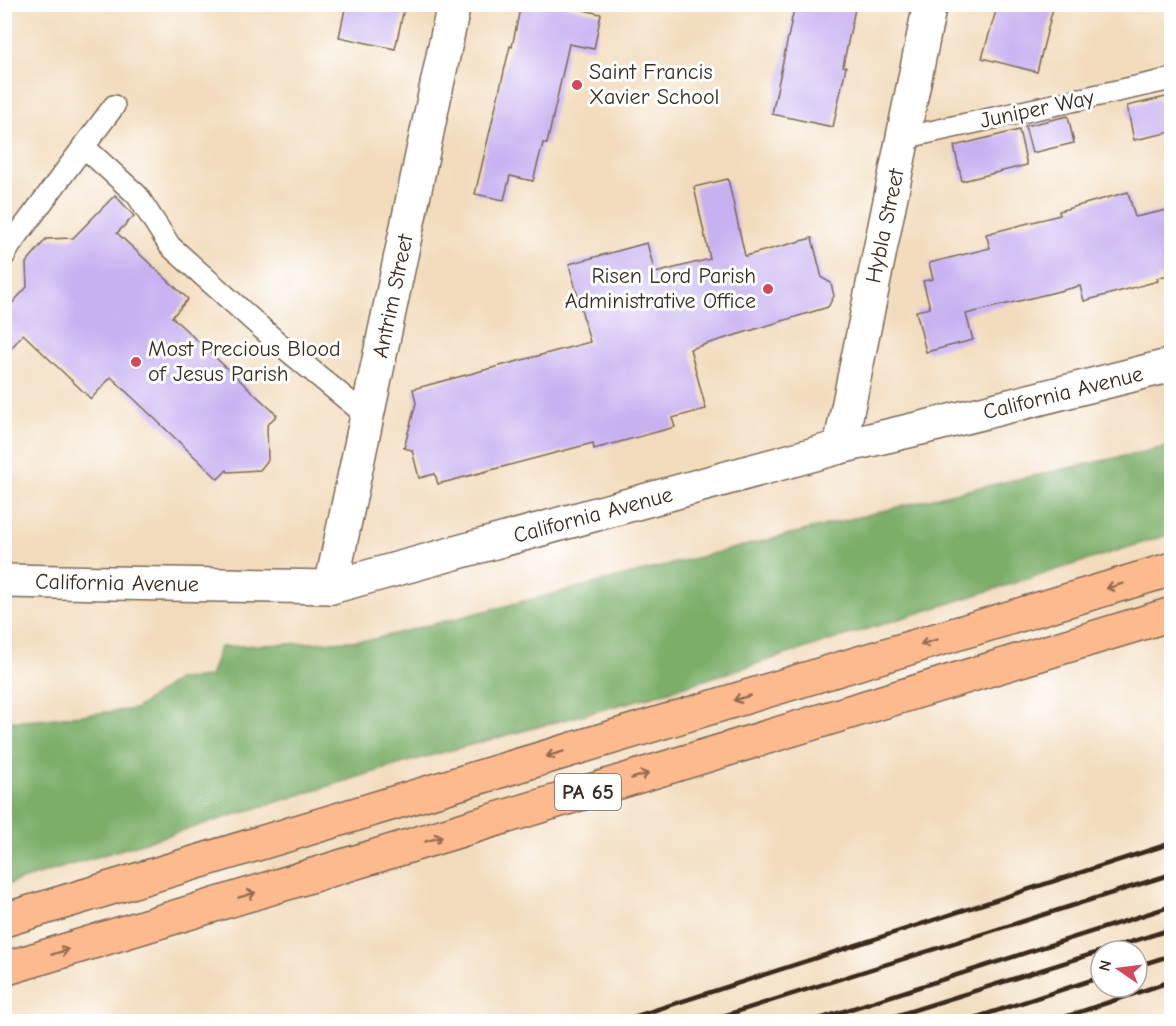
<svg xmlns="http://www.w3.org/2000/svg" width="1176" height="1026" viewBox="0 0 1176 1026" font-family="'Comic Neue',sans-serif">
  <rect width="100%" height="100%" fill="#fff"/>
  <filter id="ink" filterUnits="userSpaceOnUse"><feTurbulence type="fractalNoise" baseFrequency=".0167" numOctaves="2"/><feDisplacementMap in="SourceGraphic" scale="12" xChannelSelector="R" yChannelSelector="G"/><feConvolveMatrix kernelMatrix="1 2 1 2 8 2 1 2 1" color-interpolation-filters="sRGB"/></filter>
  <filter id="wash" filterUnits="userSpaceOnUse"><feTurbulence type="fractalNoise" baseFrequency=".008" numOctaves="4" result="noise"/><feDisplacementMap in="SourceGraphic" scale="24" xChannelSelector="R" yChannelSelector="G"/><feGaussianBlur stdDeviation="1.35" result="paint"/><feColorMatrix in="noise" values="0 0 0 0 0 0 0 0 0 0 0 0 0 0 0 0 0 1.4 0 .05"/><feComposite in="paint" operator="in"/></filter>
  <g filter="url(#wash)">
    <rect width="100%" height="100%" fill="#f2dbbc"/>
    <!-- forest -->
    <path fill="#7cae69" stroke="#5c6c44" stroke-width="1.5" d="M1171 446V534L656 695 407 762 5 885V722L38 720 135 709 178 679 210 677 220 647 370 640 954 493Z"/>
    <g id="blocks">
      <!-- building -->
      <g fill="#c7b1f1">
        <path d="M346 4H405L395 49 339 37Z"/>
        <path d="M521 4H557L601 14 594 49 569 44 547 144 543 143 533 181 510 176 504 200 475 194 510 46 512 47Z"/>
        <path d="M795 4H856L843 66 846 67 833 127 772 114Z"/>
        <path d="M998 4H1054L1037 72 982 58Z"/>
        <path d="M1166 97 1172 121V132L1134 140 1127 106Z"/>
        <path d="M1068 116 1074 143 1032 153 1025 126Z"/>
        <path d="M1019 130 1027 165 962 181 954 146Z"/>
        <path d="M728 179 745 256 812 238 822 278 831 283 834 296 828 307 690 349 706 409 672 418 675 427 594 449 593 443 438 484 435 474 419 478 412 450 404 448 416 403 413 389 590 342 569 264 647 243 655 273 710 259 694 187Z"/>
        <path d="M1128 192 1135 217 1172 209V274L1157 278 1158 281 1084 301 1080 286 966 314 973 340 926 352 916 311 930 308 923 281 933 279 929 263 990 248 986 234 1060 215 1059 211Z"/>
        <path d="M115 195 134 216 117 233 188 299 172 317 277 415 267 425 268 460 260 470 228 472 227 470 218 479 111 377 91 399 23 334 4 357V312L27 287 26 263 46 239 73 238Z"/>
      </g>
    </g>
  </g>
  <g filter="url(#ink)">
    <use href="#blocks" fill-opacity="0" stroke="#7b6855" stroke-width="1.5"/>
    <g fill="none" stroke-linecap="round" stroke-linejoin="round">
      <!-- service casing -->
      <g stroke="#7b6855" stroke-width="24">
        <g id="service">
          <path d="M903 138 1172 79"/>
          <path d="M83 146 137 195 170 246 276 341 367 416"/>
          <path d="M4 256 11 244 114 106"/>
        </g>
      </g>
      <!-- minor casing -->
      <g stroke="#7b6855" stroke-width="36">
        <g id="minor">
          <path d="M840 447 930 4"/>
          <path d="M331 587 454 4"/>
        </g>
      </g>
      <!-- tertiary casing -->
      <g stroke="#7b6855" stroke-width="36">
        <path id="tertiary" d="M4 581 331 587 840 447 934 425 1172 365"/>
      </g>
      <!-- motorway casing -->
      <g stroke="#7b6855" stroke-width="36">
        <g id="motorway">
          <path d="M4 920 1172 569"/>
          <path d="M4 969 1172 614"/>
        </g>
      </g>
      <!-- service -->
      <use href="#service" stroke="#fff" stroke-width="21"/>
      <!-- minor -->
      <use href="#minor" stroke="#fff" stroke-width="33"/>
      <!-- tertiary -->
      <use href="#tertiary" stroke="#fff" stroke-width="33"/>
      <!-- motorway -->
      <use href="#motorway" stroke="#fcba8e" stroke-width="33"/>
      <!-- rail -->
      <g stroke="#3b2a1e" stroke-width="4.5">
        <path d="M1137 966 1172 955"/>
        <path d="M618 1022 1172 843"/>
        <path d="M704 1022 1172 874"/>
        <path d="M810 1022 1172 906"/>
        <path d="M876 1022 1172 929"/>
        <path d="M962 1022 1101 977"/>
        <path d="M1050 1022 1172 981"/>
      </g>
    </g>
    <!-- one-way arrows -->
    <defs><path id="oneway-shaft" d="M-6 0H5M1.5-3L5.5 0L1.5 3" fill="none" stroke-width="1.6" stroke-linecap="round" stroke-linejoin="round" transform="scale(1.5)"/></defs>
    <g stroke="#926b50">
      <use href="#oneway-shaft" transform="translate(1115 586) rotate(163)"/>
      <use href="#oneway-shaft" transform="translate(929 642) rotate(163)"/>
      <use href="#oneway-shaft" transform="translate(742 698) rotate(163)"/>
      <use href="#oneway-shaft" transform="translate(555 754) rotate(163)"/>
      <use href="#oneway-shaft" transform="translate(640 776) rotate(-17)"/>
      <use href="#oneway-shaft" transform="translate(434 839) rotate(-17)"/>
      <use href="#oneway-shaft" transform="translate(247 895) rotate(-17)"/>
      <use href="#oneway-shaft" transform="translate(60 952) rotate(-17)"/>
    </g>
  </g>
  <!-- markers -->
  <g fill="#d1495b" stroke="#fff" stroke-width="2">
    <circle cx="577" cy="85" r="6"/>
    <circle cx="768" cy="289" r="6"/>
    <circle cx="136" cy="362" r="6"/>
  </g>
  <g text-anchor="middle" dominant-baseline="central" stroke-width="6" stroke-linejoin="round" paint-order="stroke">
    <!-- shield labels -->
    <rect fill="#fff" stroke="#766a62" stroke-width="1.5" x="555" y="774" width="66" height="36" rx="4.5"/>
    <g font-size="21" font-weight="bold" fill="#3b2a1e">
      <text x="588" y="792">PA 65</text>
    </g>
    <!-- poi labels -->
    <g font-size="22" fill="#3b2a1e" stroke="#fff" text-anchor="start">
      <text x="589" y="72">Saint Francis<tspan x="589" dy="25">Xavier School</tspan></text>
      <text x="756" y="276" text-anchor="end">Risen Lord Parish<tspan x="756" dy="25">Administrative Office</tspan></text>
      <text x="148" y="349">Most Precious Blood<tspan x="148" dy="25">of Jesus Parish</tspan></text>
    </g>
    <!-- street labels -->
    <g font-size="22" fill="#3b2a1e" stroke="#fff">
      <text transform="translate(1037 109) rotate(-12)">Juniper Way</text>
      <text transform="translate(885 226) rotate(-78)">Hybla Street</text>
      <text transform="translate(393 296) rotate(-78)">Antrim Street</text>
      <text transform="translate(1063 393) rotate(-14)">California Avenue</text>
      <text transform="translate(593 515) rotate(-15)">California Avenue</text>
      <text transform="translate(117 583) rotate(1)">California Avenue</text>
    </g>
  </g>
  <!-- margin -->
  <rect width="1176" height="1026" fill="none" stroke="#fff" stroke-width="24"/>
  <!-- north arrow -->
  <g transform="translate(1119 969) rotate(284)"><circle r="28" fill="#ffffff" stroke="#b1aaa5" stroke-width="1.5"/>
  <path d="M0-4.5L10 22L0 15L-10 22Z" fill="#d1495b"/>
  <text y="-9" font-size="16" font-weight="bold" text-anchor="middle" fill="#3b2a1e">N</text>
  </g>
</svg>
